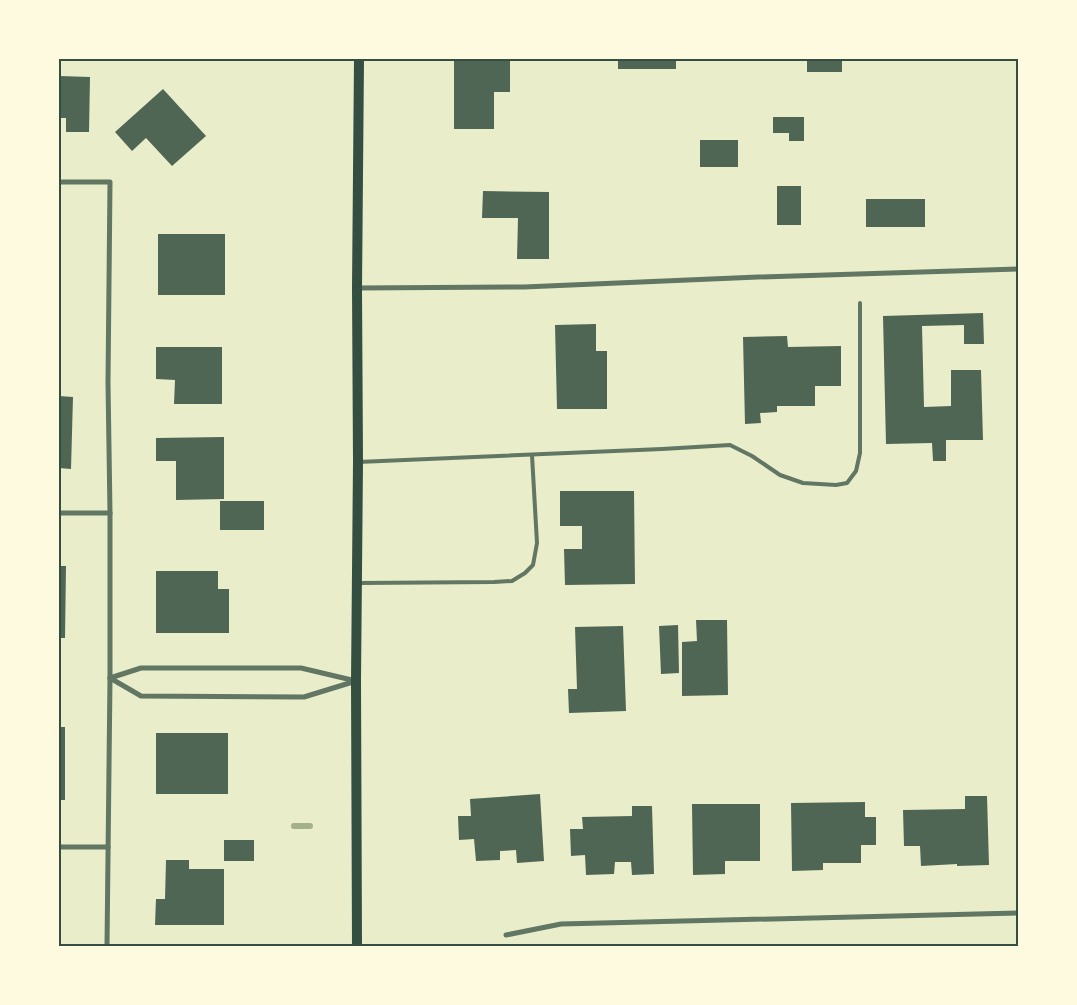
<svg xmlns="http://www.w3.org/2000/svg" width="1077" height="1005" viewBox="0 0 1077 1005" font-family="Overpass,sans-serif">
  <rect width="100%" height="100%" fill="#e9edc9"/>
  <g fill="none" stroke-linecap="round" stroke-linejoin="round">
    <!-- stream -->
    <path stroke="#a3b18a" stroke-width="6" d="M294 826H310"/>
  </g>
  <!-- building -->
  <g fill="#4f6655">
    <path d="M454 59H494V61H510V92H494V129H454Z"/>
    <rect x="618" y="59" width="58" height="10"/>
    <rect x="807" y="59" width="35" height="13"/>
    <path d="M59 76 90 77 89 132H66V118H59Z"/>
    <path d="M163 89 206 136 172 166 146 138 132 151 115 132Z"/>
    <path d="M773 117H804V141H789V133H773Z"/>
    <rect x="700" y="140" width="38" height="27"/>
    <rect x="777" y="186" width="24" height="39"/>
    <path d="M483 191 549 192V259H517L518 218H482Z"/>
    <rect x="866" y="199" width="59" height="28"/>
    <path d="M59 230H61L60 273H59Z"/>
    <rect x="158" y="234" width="67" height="61"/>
    <path d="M983 313 984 344H964V325L922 326 924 407 951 406V370H981L983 440H946V461H933L932 443 886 444 883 316Z"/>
    <path d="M596 324V351H607V409H557L555 325Z"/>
    <path d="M787 336 788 347 841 346V386H815V406H777V412L760 413 761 423 745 424 743 337Z"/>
    <path d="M156 347H222V404H174L175 380 156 379Z"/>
    <path d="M59 396 73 397 71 469 59 468Z"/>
    <path d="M224 437V499L176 500V461H156V438Z"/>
    <path d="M560 491H634L635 584 565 585 564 549H582V526H560Z"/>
    <rect x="220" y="501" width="44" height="29"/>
    <path d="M59 566H66L65 638H59Z"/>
    <path d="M156 571H218V589H229V633H156Z"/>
    <path d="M696 620H727L728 695 682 696V642L697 641Z"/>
    <path d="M678 625 679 673 661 674 659 626Z"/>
    <path d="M623 626 626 711 569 713 568 689H577L575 627Z"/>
    <rect x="59" y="727" width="6" height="73"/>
    <rect x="156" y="733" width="72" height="61"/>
    <path d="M540 794 544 861 517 863 516 850 500 851V860L476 861 474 839 459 840 458 816H471L470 799Z"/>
    <path d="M965 796H987L989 865 957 866V864L921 866 920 846H904L903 810 965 809Z"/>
    <path d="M865 802V817H876V845H861V863H823V870L792 871 791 803Z"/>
    <path d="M692 804H760V861H725V874L693 875Z"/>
    <path d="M632 806H652L654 874 632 875 631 862H615L614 874 586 875 585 855 571 856 570 829H583L582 817 632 816Z"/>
    <rect x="224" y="840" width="30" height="21"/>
    <path d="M166 860H189V869H224V925H155L156 899H165Z"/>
  </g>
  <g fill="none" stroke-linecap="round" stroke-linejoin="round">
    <!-- service -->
    <g stroke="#617663" stroke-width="4">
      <path d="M358 462 662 449 730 445 752 456 780 475 803 483 836 485 847 483 856 471 860 453V303"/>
      <path d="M359 583 494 582 512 581 525 573 533 565 537 543 532 455"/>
    </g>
    <!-- minor -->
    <g stroke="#617663" stroke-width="5">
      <path d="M59 182H110L108 383 110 513V678L107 946"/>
      <path d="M357 288 524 287 758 277 1018 269"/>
      <path d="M59 513H110"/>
      <path d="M110 678 141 696 304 697 356 681"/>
      <path d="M110 678 141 668H301L356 681"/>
      <path d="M59 847H108"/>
      <path d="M506 935 561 924 1018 913"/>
    </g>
    <!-- secondary -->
    <path stroke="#344e41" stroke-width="10" d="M357 946 356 681 358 462 357 288 359 59"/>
  </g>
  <!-- border -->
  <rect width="1077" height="1005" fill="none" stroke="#fefae0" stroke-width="120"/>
  <rect x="60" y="60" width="957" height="885" fill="none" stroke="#344e41" stroke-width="2"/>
</svg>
